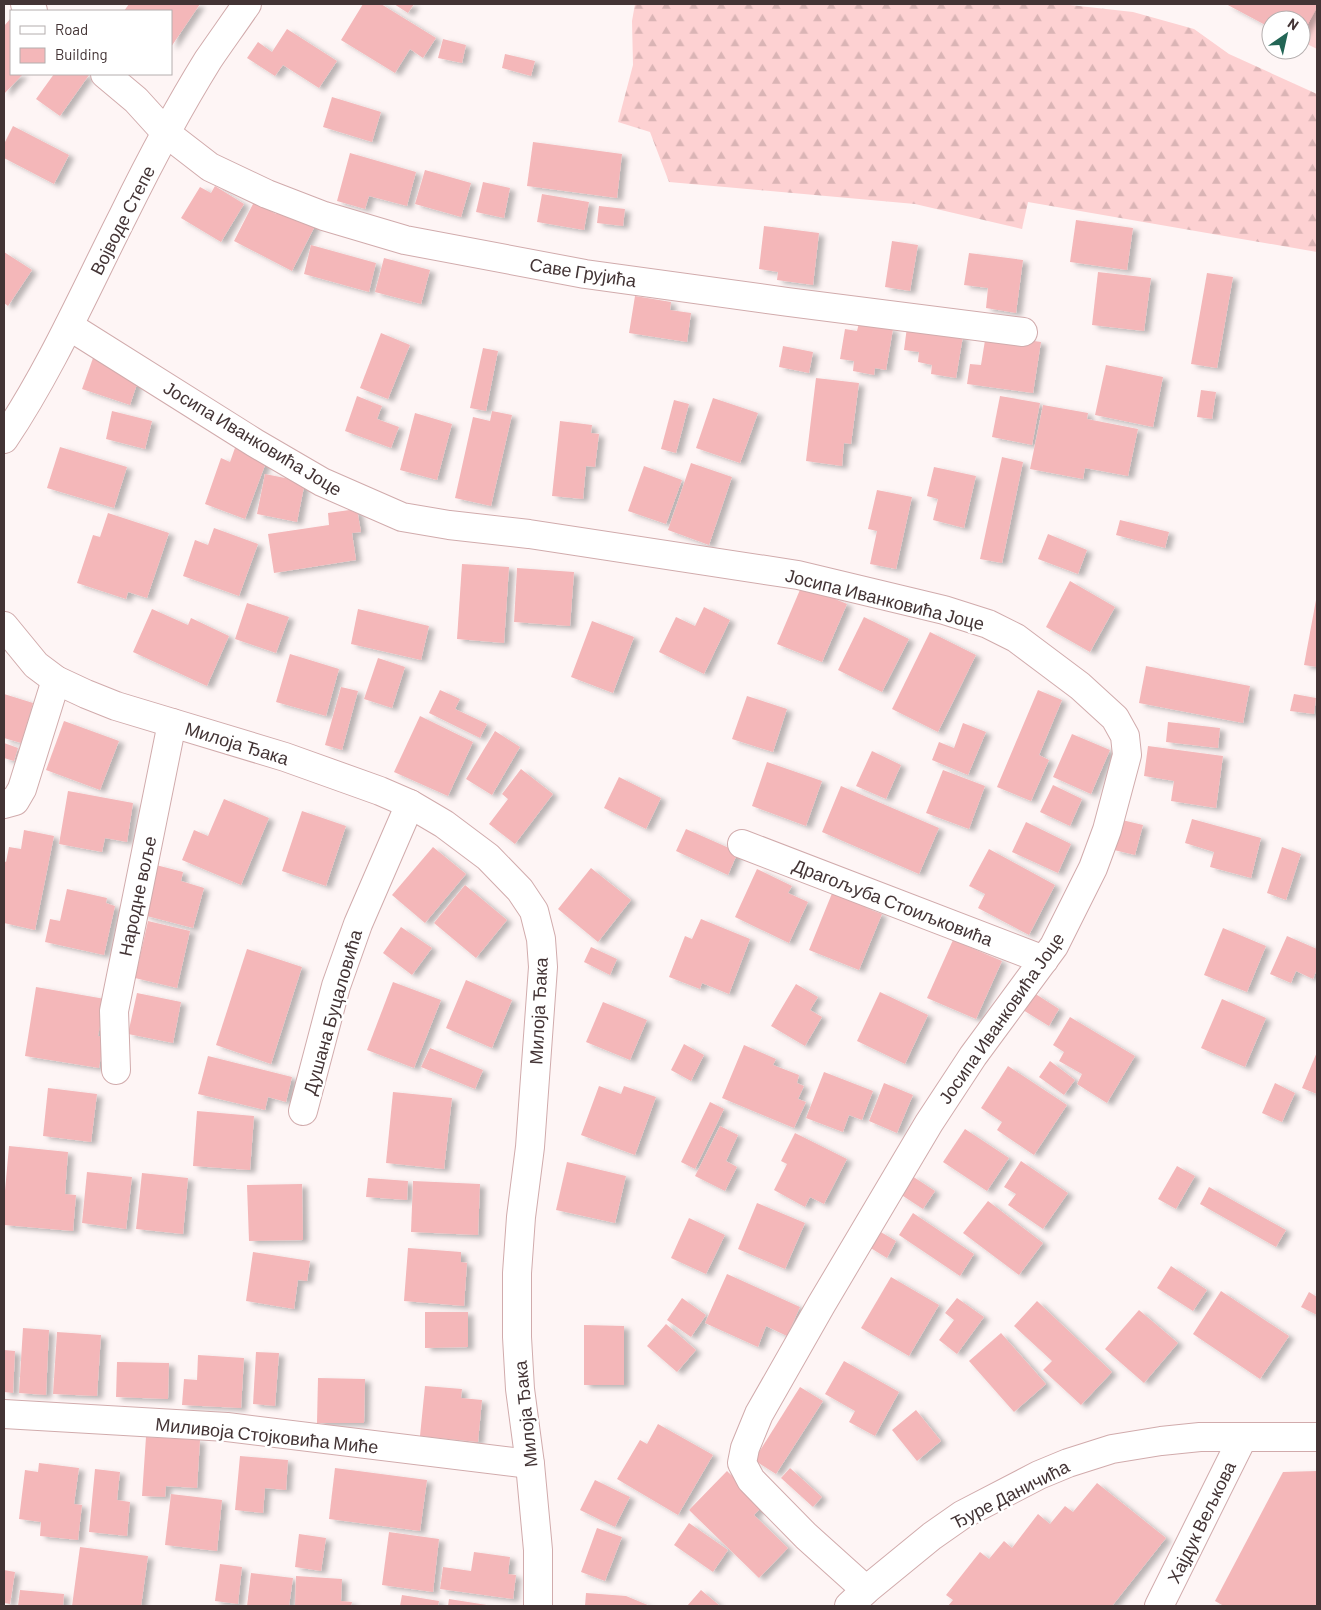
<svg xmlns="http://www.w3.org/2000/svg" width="1321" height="1610" viewBox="0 0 1321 1610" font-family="Barlow,sans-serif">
  <defs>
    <pattern id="forest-firs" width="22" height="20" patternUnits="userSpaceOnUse" patternTransform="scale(1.25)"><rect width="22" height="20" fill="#fdd1d2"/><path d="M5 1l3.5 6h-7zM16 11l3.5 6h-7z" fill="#dab4b5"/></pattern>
    <filter id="shadow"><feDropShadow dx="5.5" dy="3" stdDeviation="2.5" flood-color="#0004"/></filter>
  </defs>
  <rect width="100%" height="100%" fill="#fef5f5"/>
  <!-- green -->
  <path fill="#fdd1d2" d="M1227 4H1317V49L1301 41V20H1271V26Z"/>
  <!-- forest -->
  <path fill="url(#forest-firs)" d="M635 4H1061L1133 12 1194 29 1229 54 1317 94V252L1028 202 1022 229 915 204 669 182 650 132 618 122 633 65 632 21Z"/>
  <!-- building -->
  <g fill="#f4b7b9" filter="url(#shadow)">
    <path d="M129 4H200L171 47V11H124Z"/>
    <path d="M363 4H381L436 38 423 58 410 49 395 73 341 40Z"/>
    <path d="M394 4H414L408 13Z"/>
    <path d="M1226 4H1317V7L1301 37V20H1271V28Z"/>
    <path d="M11 18V74H23L4 94V26Z"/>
    <path d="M287 29 337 61 319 88 283 65 275 76 247 58 258 42 272 52Z"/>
    <path d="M443 39 466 45 462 63 438 58Z"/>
    <path d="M505 54 535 61 531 76 502 68Z"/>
    <path d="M54 74H87L89 75 60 116 36 99Z"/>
    <path d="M332 97 381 112 372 142 323 127Z"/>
    <path d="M13 126 69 155 54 184 4 158V144Z"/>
    <path d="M533 142 622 154 617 198 527 186Z"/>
    <path d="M350 153 416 172 407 206 369 196 365 209 337 201Z"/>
    <path d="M425 170 471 183 461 217 415 204Z"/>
    <path d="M483 182 510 188 504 218 476 212Z"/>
    <path d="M215 186 244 204 221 242 181 218 200 187 211 193Z"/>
    <path d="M542 194 589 202 584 230 537 222Z"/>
    <path d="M254 202 276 214 280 206 316 224 292 271 234 241Z"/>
    <path d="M599 206 625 209 623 226 597 223Z"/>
    <path d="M1076 220 1133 228 1127 270 1070 262Z"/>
    <path d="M764 226 819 233 813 285 777 280 778 272 759 269Z"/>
    <path d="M892 241 918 245 910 291 885 287Z"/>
    <path d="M311 245 376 263 369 292 304 274Z"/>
    <path d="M4 252 32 270 8 306 4 303Z"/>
    <path d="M969 253 1023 260 1016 313 986 308 988 288 964 285Z"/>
    <path d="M384 258 430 270 421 304 375 292Z"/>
    <path d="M1098 272 1151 278 1144 331 1092 325Z"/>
    <path d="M1207 273 1233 277 1217 368 1191 364Z"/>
    <path d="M635 296 671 302 670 310 691 313 687 342 629 333Z"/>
    <path d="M859 323 893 329 886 370 875 368 874 375 853 371 854 361 840 359 845 329 857 331Z"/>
    <path d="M907 327 963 336 956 378 931 374 932 365 918 362 919 352 904 350Z"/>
    <path d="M381 333 410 345 388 399 360 388Z"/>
    <path d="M986 334 1041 342 1033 393 967 384 970 364 981 365Z"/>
    <path d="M783 346 813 352 809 373 779 367Z"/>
    <path d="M483 348 498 351 486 411 470 408Z"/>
    <path d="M93 358 140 375 130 405 82 389Z"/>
    <path d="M1106 365 1163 377 1153 427 1095 415Z"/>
    <path d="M816 378 859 383 851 444 844 443 842 466 806 461Z"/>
    <path d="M1201 390 1216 392 1212 419 1197 417Z"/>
    <path d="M357 396 382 406 377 419 399 427 391 448 345 431Z"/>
    <path d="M1000 396 1040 403 1032 445 992 437Z"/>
    <path d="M713 398 758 413 740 463 696 448Z"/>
    <path d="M674 400 689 404 676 453 661 449Z"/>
    <path d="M1043 405 1088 413 1087 419 1138 429 1128 476 1085 468 1083 479 1030 469Z"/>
    <path d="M112 411 152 421 145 449 106 439Z"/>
    <path d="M492 411 512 415 491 506 455 498 473 417 490 421Z"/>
    <path d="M415 413 452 424 437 480 400 470Z"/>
    <path d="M560 421 592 425 591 433 599 434 595 467 586 466 583 499 552 496Z"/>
    <path d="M236 445 268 457 245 519 205 504 221 458 230 462Z"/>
    <path d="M60 447 127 467 114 508 47 488Z"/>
    <path d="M1002 457 1023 462 1002 563 980 559Z"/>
    <path d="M691 463 732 477 709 545 668 530Z"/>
    <path d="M644 466 682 480 666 524 628 511Z"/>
    <path d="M934 467 976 476 964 528 933 520 938 499 927 496Z"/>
    <path d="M265 474 305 482 297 522 257 514Z"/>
    <path d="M877 490 912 497 896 569 870 564 877 531 868 529Z"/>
    <path d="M357 509 361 532 352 533 356 560 274 573 268 534 329 525 328 513Z"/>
    <path d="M108 513 169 533 147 598 128 592 126 599 77 583 93 535 100 537Z"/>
    <path d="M1120 520 1169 532 1165 548 1116 535Z"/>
    <path d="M214 528 258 544 239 596 183 576 195 540 208 545Z"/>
    <path d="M1048 534 1087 550 1078 574 1038 559Z"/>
    <path d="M462 564 509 567 504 643 457 639Z"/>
    <path d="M517 568 574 572 570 626 514 622Z"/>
    <path d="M1070 581 1115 607 1090 652 1046 627Z"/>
    <path d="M802 585 847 604 822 662 777 644Z"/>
    <path d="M1316 600H1317V667L1304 665Z"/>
    <path d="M247 603 289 617 276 653 235 639Z"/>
    <path d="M704 607 730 620 704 674 659 652 676 617 695 626Z"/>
    <path d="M152 609 188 625 191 618 229 636 207 686 133 652Z"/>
    <path d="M358 609 429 626 421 660 351 644Z"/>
    <path d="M864 617 909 639 882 692 838 670Z"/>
    <path d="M592 621 634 637 613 693 571 677Z"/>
    <path d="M930 632 976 655 938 732 892 709Z"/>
    <path d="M290 654 339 669 326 716 276 702Z"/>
    <path d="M378 658 405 667 392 708 364 699Z"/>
    <path d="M1146 666 1250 686 1243 723 1139 703Z"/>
    <path d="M341 687 358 691 342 750 325 745Z"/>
    <path d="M440 690 460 699 455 709 487 724 480 738 429 713Z"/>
    <path d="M1038 690 1062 700 1039 755 1049 760 1031 801 997 787Z"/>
    <path d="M4 694 33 703 21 743 4 738Z"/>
    <path d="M1294 694 1316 698 1314 714 1290 711Z"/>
    <path d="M747 696 787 709 773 752 732 739Z"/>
    <path d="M420 716 473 742 448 796 394 772Z"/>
    <path d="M64 721 119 741 100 790 46 770Z"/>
    <path d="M1168 722 1220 728 1218 748 1166 742Z"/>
    <path d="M963 723 986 732 968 775 932 760 939 742 954 748Z"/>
    <path d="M495 731 520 747 492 795 466 779Z"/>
    <path d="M1072 734 1110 750 1091 794 1053 777Z"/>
    <path d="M4 743 18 748 14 761 4 758Z"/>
    <path d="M1148 746 1223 756 1216 808 1171 801 1174 781 1144 776Z"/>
    <path d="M872 751 901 765 886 799 856 786Z"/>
    <path d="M767 762 822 781 806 826 752 806Z"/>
    <path d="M521 769 553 794 515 844 489 824 508 799 502 794Z"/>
    <path d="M943 770 985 786 969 829 926 813Z"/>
    <path d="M619 777 661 798 646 829 604 808Z"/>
    <path d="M1053 785 1082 799 1070 826 1040 812Z"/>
    <path d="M841 786 939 828 919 874 822 832Z"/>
    <path d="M68 791 133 803 127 842 105 838 102 852 59 844Z"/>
    <path d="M224 799 269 818 241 885 182 860 194 830 208 836Z"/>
    <path d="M302 811 346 826 326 886 282 871Z"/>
    <path d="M1192 819 1261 838 1251 878 1210 867 1214 852 1185 843Z"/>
    <path d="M1122 820 1143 825 1135 855 1114 850Z"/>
    <path d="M1026 822 1071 844 1058 873 1012 852Z"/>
    <path d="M686 829 738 852 728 875 676 851Z"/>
    <path d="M24 830 54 836 35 930 4 923V861L6 862 9 847 21 849Z"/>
    <path d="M433 847 466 874 425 923 392 895Z"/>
    <path d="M1282 847 1301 854 1286 900 1267 893Z"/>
    <path d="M989 849 1055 885 1029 935 978 908 985 894 969 886Z"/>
    <path d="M156 865 183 872 181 881 204 888 193 928 143 915Z"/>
    <path d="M591 868 631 900 598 942 558 909Z"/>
    <path d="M757 869 792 886 788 893 808 902 789 943 735 917Z"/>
    <path d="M465 885 507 920 476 958 434 923Z"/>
    <path d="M835 886 869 900 866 908 882 914 859 970 809 950Z"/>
    <path d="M67 889 107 898 106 903 115 906 104 955 45 942 50 919 60 921Z"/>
    <path d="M701 919 750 939 729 994 702 983 700 989 669 977 685 936 692 939Z"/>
    <path d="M148 921 190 931 177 988 135 978Z"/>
    <path d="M401 927 432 948 412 975 383 953Z"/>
    <path d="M1223 928 1266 946 1247 992 1204 975Z"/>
    <path d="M1287 936 1317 949V969L1313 979 1296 971 1291 983 1270 974Z"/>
    <path d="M953 940 1002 961 976 1019 927 998Z"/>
    <path d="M591 947 617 959 610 975 584 962Z"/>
    <path d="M247 949 302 967 271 1064 216 1045Z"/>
    <path d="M466 980 512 1000 492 1048 446 1028Z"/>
    <path d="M393 982 441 1000 414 1068 367 1050Z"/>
    <path d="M796 984 818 997 810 1010 822 1017 805 1046 771 1026Z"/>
    <path d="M36 987 105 999 98 1036 104 1037 99 1068 25 1056Z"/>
    <path d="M880 992 928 1015 905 1064 857 1041Z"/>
    <path d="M137 993 181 1002 173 1043 128 1034Z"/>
    <path d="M1034 993 1059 1009 1049 1026 1023 1010Z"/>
    <path d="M1222 999 1266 1018 1245 1067 1201 1048Z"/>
    <path d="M603 1002 647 1020 630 1060 586 1042Z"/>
    <path d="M1070 1017 1135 1056 1107 1103 1077 1084 1082 1074 1059 1061 1064 1052 1053 1045Z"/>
    <path d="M684 1044 704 1055 691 1081 671 1070Z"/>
    <path d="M744 1045 776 1059 773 1065 799 1075 797 1083 804 1086 798 1099 806 1102 794 1128 722 1098Z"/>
    <path d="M430 1048 483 1070 475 1089 421 1067Z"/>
    <path d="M1317 1052V1094L1302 1088Z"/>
    <path d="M208 1056 292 1077 286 1102 268 1097 265 1110 198 1094Z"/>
    <path d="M1050 1061 1075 1080 1064 1095 1039 1077Z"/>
    <path d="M1008 1066 1067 1105 1034 1155 997 1130 1002 1122 981 1108Z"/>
    <path d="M824 1072 873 1091 862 1120 849 1115 843 1132 806 1118Z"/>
    <path d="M884 1083 913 1095 897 1133 869 1121Z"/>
    <path d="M1275 1083 1295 1093 1282 1122 1262 1113Z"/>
    <path d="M599 1086 621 1094 624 1086 656 1097 635 1155 581 1135Z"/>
    <path d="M48 1088 97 1094 91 1142 43 1136Z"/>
    <path d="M393 1092 452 1098 444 1169 386 1163Z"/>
    <path d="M710 1102 724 1109 695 1169 681 1162Z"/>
    <path d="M197 1111 254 1116 250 1170 193 1166Z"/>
    <path d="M720 1126 738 1135 726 1161 737 1167 725 1191 695 1176Z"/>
    <path d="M965 1129 1009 1158 987 1191 943 1162Z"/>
    <path d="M795 1133 847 1159 824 1204 810 1197 805 1207 774 1190 787 1164 781 1161Z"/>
    <path d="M9 1146 68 1152 65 1194 76 1195 73 1231 4 1225V1202Z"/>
    <path d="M1021 1161 1068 1193 1043 1229 1008 1205 1016 1194 1004 1187Z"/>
    <path d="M567 1162 626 1176 615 1223 556 1210Z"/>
    <path d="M1177 1166 1195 1176 1176 1209 1158 1199Z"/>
    <path d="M87 1172 132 1177 126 1229 82 1223Z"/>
    <path d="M142 1173 188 1178 183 1234 136 1229Z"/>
    <path d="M912 1176 935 1191 923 1209 900 1194Z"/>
    <path d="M368 1178 408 1181 407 1200 366 1197Z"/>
    <path d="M413 1181 480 1184 478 1235 411 1232Z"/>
    <path d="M302 1184 303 1240 249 1241 247 1185Z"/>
    <path d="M1209 1187 1286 1230 1276 1247 1200 1204Z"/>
    <path d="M988 1201 1043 1243 1019 1275 963 1233Z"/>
    <path d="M757 1203 805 1223 785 1269 738 1249Z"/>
    <path d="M913 1213 974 1254 960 1276 899 1235Z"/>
    <path d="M689 1218 725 1235 706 1274 671 1258Z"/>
    <path d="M879 1231 896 1241 887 1258 869 1247Z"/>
    <path d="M408 1248 461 1252V1262L467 1263 464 1306 404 1301Z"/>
    <path d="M253 1252 310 1261 307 1281 298 1280 294 1309 246 1301Z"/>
    <path d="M1171 1266 1207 1290 1193 1311 1157 1288Z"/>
    <path d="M727 1274 800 1307 787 1336 766 1326 758 1347 705 1323Z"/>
    <path d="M891 1277 939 1305 909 1356 861 1328Z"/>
    <path d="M1221 1291 1289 1336 1260 1379 1193 1334Z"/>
    <path d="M1309 1292 1317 1297V1315L1301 1307Z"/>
    <path d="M682 1298 706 1315 691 1337 667 1320Z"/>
    <path d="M957 1298 984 1317 957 1354 939 1340 954 1320 945 1313Z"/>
    <path d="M1037 1301 1112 1372 1081 1405 1043 1370 1052 1361 1014 1326Z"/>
    <path d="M1139 1310 1178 1343 1144 1383 1105 1349Z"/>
    <path d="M425 1312H468V1347L425 1348Z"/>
    <path d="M666 1324 696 1350 677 1372 647 1346Z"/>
    <path d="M584 1325 624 1326V1385H584Z"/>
    <path d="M23 1328 49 1330 46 1395 19 1393Z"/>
    <path d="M57 1332 101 1335 97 1396 53 1394Z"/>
    <path d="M1001 1333 1046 1384 1014 1412 969 1361Z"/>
    <path d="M4 1350 15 1351 13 1393 4 1392Z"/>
    <path d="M256 1352 279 1353 275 1406 253 1404Z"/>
    <path d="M198 1355 244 1358 241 1408 182 1405 184 1379 197 1380Z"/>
    <path d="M844 1361 899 1392 875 1436 849 1422 855 1411 825 1394Z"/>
    <path d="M117 1362 169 1363 168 1399 116 1397Z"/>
    <path d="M318 1378 365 1379 364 1423H317Z"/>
    <path d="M425 1386 462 1389 461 1398 482 1400 478 1442 420 1436Z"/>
    <path d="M800 1387 823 1401 776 1474 754 1460Z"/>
    <path d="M916 1410 941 1441 917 1461 892 1430Z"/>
    <path d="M658 1424 713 1455 678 1515 617 1479 640 1440 647 1444Z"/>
    <path d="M146 1437 200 1440 197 1488 166 1486 165 1497 142 1496Z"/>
    <path d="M240 1456 288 1460 286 1490 265 1488 263 1513 235 1510Z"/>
    <path d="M39 1463 79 1468 74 1504 82 1505 78 1540 40 1536 41 1522 19 1519 25 1470 38 1472Z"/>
    <path d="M335 1468 427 1480 420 1531 329 1519Z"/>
    <path d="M790 1468 822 1497 813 1507 781 1478Z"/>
    <path d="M95 1469 120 1472 117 1500 130 1502 127 1536 89 1532Z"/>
    <path d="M727 1471 763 1506 754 1515 788 1548 759 1578 689 1510Z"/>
    <path d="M1317 1471V1606H1224L1215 1601 1283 1472Z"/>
    <path d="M595 1480 630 1497 615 1527 580 1510Z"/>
    <path d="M1097 1483 1166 1538 1112 1606H948L953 1600 946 1595 980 1552 989 1559 1004 1541 1012 1548 1038 1514 1050 1524 1065 1506 1073 1512Z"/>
    <path d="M171 1494 222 1500 217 1551 165 1545Z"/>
    <path d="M689 1523 728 1550 713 1572 674 1545Z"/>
    <path d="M597 1528 622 1537 605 1581 581 1572Z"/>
    <path d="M389 1532 439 1539 433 1592 382 1585Z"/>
    <path d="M299 1534 326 1538 321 1571 295 1567Z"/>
    <path d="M80 1547 148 1556 141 1606H72Z"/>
    <path d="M474 1552 510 1557 508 1574 516 1575 513 1599 440 1589 443 1567 471 1571Z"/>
    <path d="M220 1564 242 1567 238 1604 215 1601Z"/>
    <path d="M4 1570 15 1572 10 1604 4 1603Z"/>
    <path d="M251 1573 293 1578 289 1606H247Z"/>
    <path d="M296 1576 342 1579 341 1601 352 1602 351 1606H295Z"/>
    <path d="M20 1590 64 1594 63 1606H18Z"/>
    <path d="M701 1590 720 1606H687Z"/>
    <path d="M586 1593 626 1596 650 1606H585Z"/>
    <path d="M402 1595 439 1601 438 1606H400Z"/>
    <path d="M449 1599 487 1605V1606H448Z"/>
  </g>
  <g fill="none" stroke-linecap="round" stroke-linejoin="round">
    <!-- street casing -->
    <g stroke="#d1abac" stroke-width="30">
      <g id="street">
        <path d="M25 4 33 11"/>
        <path d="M105 74 136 100 166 133 210 167 267 194 324 216 405 240 585 274 788 302 1023 332"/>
        <path d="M69 326 255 443 322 482 402 517 449 525 529 534 798 575 944 610 988 624 1016 638 1080 686 1115 718 1125 736 1127 755 1107 830 1093 868 1054 946 973 1056 929 1123 821 1305 759 1414 745 1448 742 1463 751 1480 806 1536 866 1590"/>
        <path d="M4 626 36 665 56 680 86 694 116 706 285 757 380 791 410 804 444 824 488 857 520 890 534 911 541 939 543 967 530 1147 521 1217 517 1273V1337L520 1389 530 1464 538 1550V1606"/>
        <path d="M4 804 15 801 22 789 56 680"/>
        <path d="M742 844 1044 960"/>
        <path d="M116 1070 114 1011 172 723"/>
        <path d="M303 1111 336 986 358 924 410 804"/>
        <path d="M4 1414 227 1427 530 1464"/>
        <path d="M1159 1606 1243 1437"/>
      </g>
    </g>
    <!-- secondary casing -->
    <g stroke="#d1abac" stroke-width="30">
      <g id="secondary">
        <path d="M4 439C51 369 85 291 123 216 149 163 177 110 208 60 221 41 234 23 247 4"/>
        <path d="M849 1606 866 1590 932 1536 962 1515 1039 1475 1068 1463 1112 1449 1161 1441 1200 1437H1317"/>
      </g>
    </g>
    <!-- street -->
    <use href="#street" stroke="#fff" stroke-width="28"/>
    <!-- secondary -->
    <use href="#secondary" stroke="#fff" stroke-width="28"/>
  </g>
  <g text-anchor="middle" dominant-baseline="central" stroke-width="5" stroke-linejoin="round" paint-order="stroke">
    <!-- street labels -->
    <g font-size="18" fill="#433435" stroke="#fff">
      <text transform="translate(122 220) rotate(-63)">Војводе Степе</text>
      <text transform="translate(583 272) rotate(9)">Саве Грујића</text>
      <text transform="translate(253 438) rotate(31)">Јосипа Иванковића Јоце</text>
      <text transform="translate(885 599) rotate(14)">Јосипа Иванковића Јоце</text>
      <text transform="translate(237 743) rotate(17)">Милоја Ђака</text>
      <text transform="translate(137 896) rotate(-78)">Народне воље</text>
      <text transform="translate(893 902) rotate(21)">Драгољуба Стоиљковића</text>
      <text transform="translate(538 1011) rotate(-87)">Милоја Ђака</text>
      <text transform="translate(332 1012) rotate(-74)">Душана Буцаловића</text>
      <text transform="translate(1001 1018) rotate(-55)">Јосипа Иванковића Јоце</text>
      <text transform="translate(525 1414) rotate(-96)">Милоја Ђака</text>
      <text transform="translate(267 1435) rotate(6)">Миливоја Стојковића Миће</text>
      <text transform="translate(1010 1494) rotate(-27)">Ђуре Даничића</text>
      <text transform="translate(1201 1522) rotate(-64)">Хајдук Вељкова</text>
    </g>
  </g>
  <!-- border -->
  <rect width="1321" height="1610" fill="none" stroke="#433435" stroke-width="10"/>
  <!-- legend -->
  <rect x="10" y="10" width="162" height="65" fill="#ffffff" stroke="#b4aeae"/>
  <rect x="20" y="26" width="25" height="8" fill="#ffffff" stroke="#b4aeae"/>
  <text x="55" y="35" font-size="15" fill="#433435">Road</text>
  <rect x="20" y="48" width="25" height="15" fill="#f4b7b9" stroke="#b4aeae"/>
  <text x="55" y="60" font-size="15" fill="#433435">Building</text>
  <!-- north arrow -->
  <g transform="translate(1286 35) rotate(34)"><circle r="24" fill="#ffffff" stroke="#b4aeae"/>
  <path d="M0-4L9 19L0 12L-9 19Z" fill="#226555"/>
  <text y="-8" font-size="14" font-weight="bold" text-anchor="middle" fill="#433435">N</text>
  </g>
</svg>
